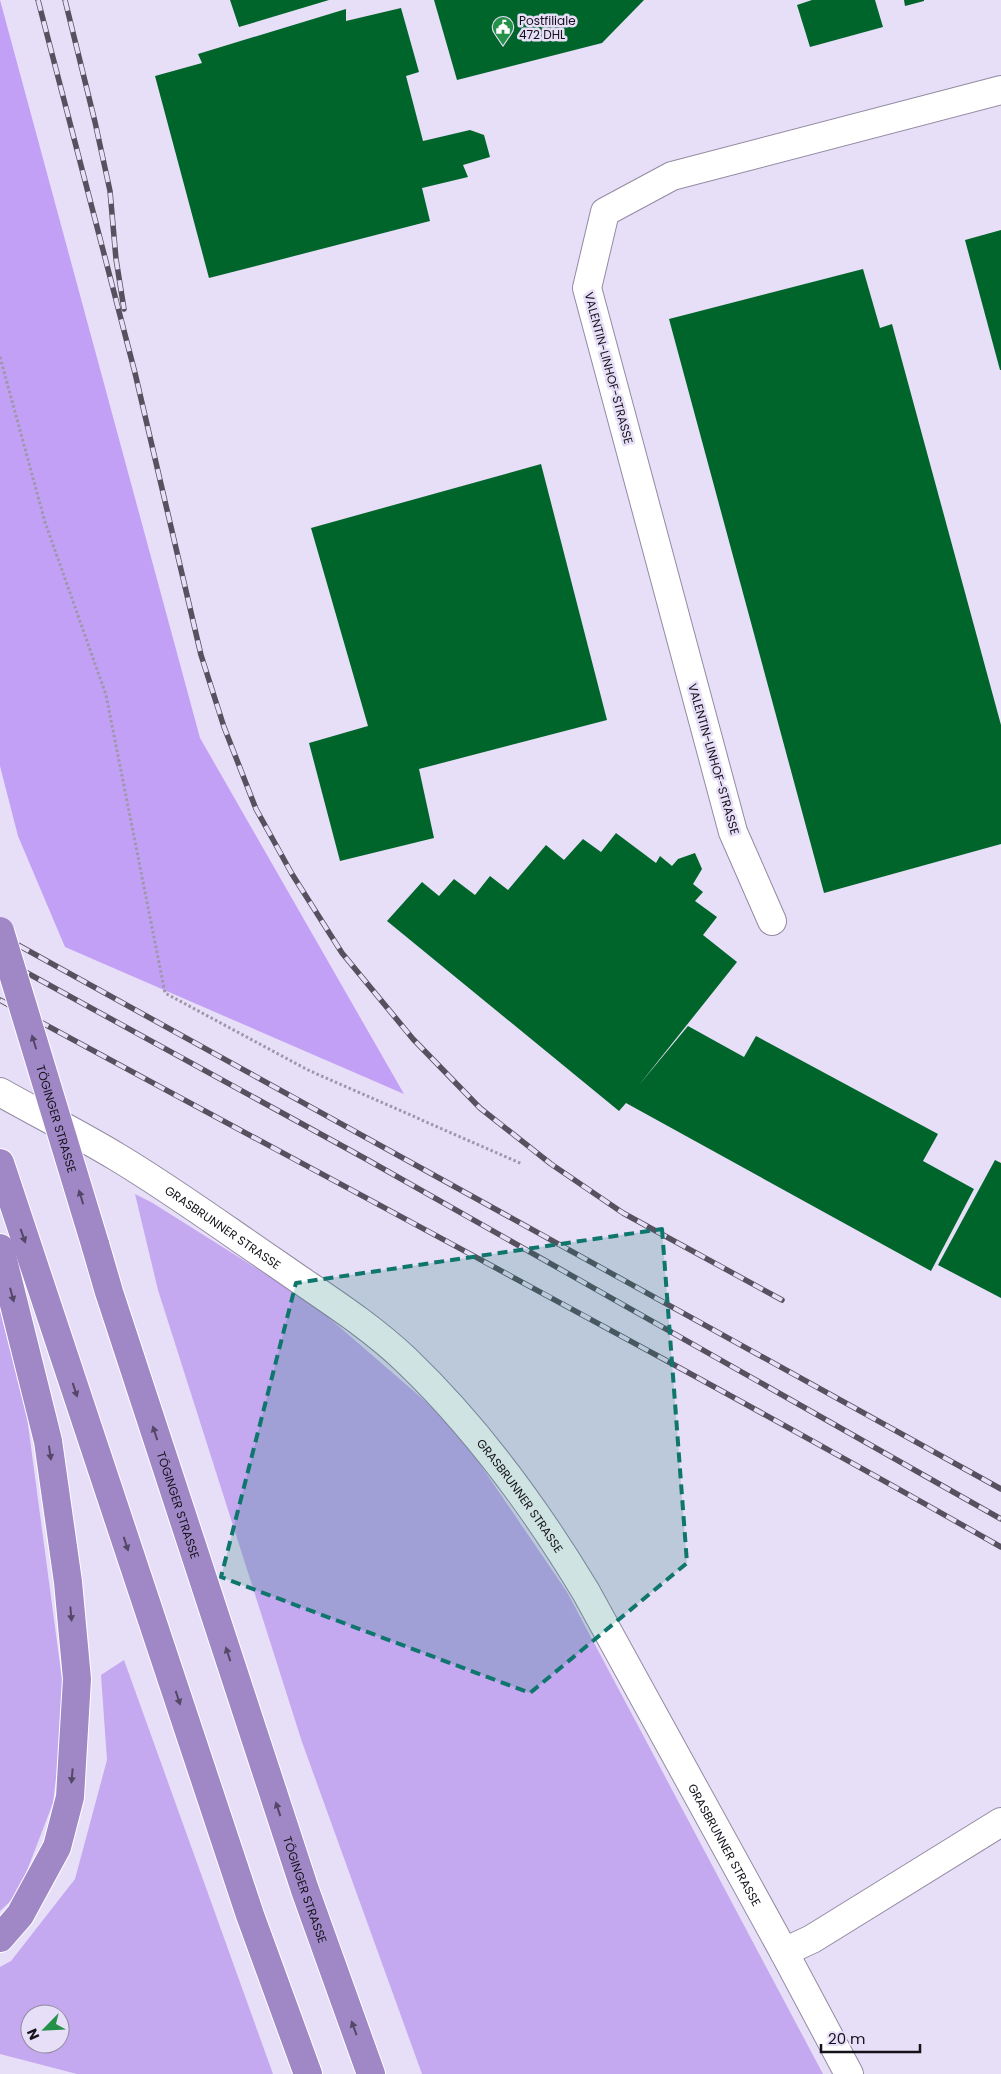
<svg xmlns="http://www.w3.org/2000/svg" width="1001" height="2074" viewBox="0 0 1001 2074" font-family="Poppins,sans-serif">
  <rect width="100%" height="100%" fill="#e7def7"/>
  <!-- green -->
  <g fill="#c5a9f0" fill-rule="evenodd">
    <path d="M135 1194 151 1202 313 1304 454 1426 567 1592 823 2074H422L302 1742 158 1290Z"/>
    <path d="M0 1310 27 1417 65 1702 53 1803 18 1894 0 1911Z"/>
    <path d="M124 1660 273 2074H77L0 2054V1967L11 1961 75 1879 107 1760 101 1675ZM30 2014H60V2044H30Z"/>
  </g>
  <!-- forest -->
  <path fill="#c2a0f5" d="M0 0 200 738 404 1094 65 947 18 836 0 766Z"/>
  <!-- building -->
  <g fill="#00652b">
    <path d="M230 0H329L239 27Z"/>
    <path d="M434 0H644L602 43 457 80Z"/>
    <path d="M812 0H875L883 27 810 47 797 5Z"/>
    <path d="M904 0H924V1L905 6Z"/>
    <path d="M401 8 419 72 406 76 423 141 470 130 484 135 490 157 463 165 468 177 422 188 430 221 209 278 155 76 202 63 198 54 346 9V21Z"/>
    <path d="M1001 230V370H1000L965 240Z"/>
    <path d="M863 269 880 328 892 324 1001 725V844L824 893 669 319Z"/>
    <path d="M541 464 607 720 419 769 434 838 340 861 309 743 368 726 311 528Z"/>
    <path d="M616 833 656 863 660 856 672 866 678 859 695 853 702 869 693 884 703 892 695 901 717 917 703 935 737 962 639 1085 688 1026 744 1057 756 1036 938 1134 923 1161 974 1189 931 1271 626 1103 619 1111 387 921 422 882 439 896 454 879 475 895 490 876 508 890 546 845 564 860 583 839 601 852Z"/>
    <path d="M995 1160 1001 1163V1298L938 1265Z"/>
  </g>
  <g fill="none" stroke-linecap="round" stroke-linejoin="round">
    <!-- minor casing -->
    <g stroke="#938ba2" stroke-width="30">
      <g id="minor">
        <path d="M772 921 733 832 587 288 605 212 672 176 1001 90"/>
        <path id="s1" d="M0 1092C39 1114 79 1134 117 1157 172 1190 224 1228 277 1264 321 1295 367 1323 406 1360 477 1428 536 1509 586 1592L784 1952 849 2074"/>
        <path d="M784 1952 812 1939 1001 1822"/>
      </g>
    </g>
    <!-- highway casing -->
    <g stroke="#fff" stroke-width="30">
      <g id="highway">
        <path d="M0 1163 250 1915 308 2074"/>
        <path id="s2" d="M95 1244 109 1292 305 1890 371 2074"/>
        <path d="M0 1248 48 1441 68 1582 77 1679 70 1797 57 1847 20 1915 0 1938"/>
      </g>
    </g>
    <!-- path -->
    <path stroke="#9e97aa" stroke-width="3" stroke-dasharray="2.5 2.5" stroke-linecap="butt" d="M0 357 45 522 106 695 165 993 308 1070 522 1164"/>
    <!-- minor -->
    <use href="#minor" stroke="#fff" stroke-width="28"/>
    <!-- highway -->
    <use href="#highway" stroke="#a087c6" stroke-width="28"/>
    <!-- rail casing -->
    <g stroke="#56515e" stroke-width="5.5">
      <g id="rail">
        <path d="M38 0 135 373 201 655 224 727 256 809 292 874 342 953 413 1039 480 1108 551 1164 623 1213 782 1300"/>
        <path d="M65 0 95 122 110 191 116 259 124 309"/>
        <path d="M0 935 1001 1489"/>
        <path d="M0 958 366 1159 1001 1519"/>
        <path d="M0 1000C334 1182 671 1359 1001 1547"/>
      </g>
    </g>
    <!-- rail -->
    <use href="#rail" stroke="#e7def7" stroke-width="4" stroke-dasharray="11" stroke-linecap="butt"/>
    <!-- highway-bridge casing -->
    <g stroke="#fff" stroke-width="30" stroke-linecap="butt">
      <g id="highway-bridge">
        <path id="s3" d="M0 931 95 1244"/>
      </g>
    </g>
    <!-- highway-bridge -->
    <use href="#highway-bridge" stroke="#a087c6" stroke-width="28"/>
  </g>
  <!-- one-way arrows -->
  <defs><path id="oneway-solid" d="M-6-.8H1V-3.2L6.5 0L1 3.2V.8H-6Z" transform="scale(1.25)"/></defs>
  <g fill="#544767">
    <use href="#oneway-solid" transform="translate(34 1042) rotate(-107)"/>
    <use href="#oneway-solid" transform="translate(81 1197) rotate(-107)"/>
    <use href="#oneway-solid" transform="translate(23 1236) rotate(71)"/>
    <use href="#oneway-solid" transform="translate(12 1295) rotate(75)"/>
    <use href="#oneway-solid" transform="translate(75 1390) rotate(72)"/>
    <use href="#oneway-solid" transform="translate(155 1433) rotate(-108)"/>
    <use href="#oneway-solid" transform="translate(50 1453) rotate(82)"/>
    <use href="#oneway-solid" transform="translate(126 1544) rotate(72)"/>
    <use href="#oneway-solid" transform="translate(71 1614) rotate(85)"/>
    <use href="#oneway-solid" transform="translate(228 1654) rotate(-108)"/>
    <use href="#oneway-solid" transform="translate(178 1698) rotate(72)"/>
    <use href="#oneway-solid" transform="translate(72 1776) rotate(95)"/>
    <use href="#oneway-solid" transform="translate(278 1809) rotate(-108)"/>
    <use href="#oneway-solid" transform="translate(354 2028) rotate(-110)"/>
  </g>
  <!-- marked area -->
  <path fill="#0f766e" fill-opacity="0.2" stroke="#0f766e" stroke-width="4" stroke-dasharray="10 6" stroke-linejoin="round" d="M662 1229 687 1563 530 1693 221 1577 296 1283Z"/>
  <!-- icons -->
  <defs>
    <g id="civic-pin" transform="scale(1.125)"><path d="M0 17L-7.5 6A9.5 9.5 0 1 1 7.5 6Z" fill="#249149" stroke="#e7def7"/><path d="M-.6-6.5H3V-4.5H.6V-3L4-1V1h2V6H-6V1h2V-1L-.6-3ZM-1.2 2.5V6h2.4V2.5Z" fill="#fff"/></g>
  </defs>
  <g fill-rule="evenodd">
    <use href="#civic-pin" x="503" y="27"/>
  </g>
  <g text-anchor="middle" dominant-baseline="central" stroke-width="5" stroke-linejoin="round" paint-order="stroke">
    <!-- poi labels -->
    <g font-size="12" fill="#15121a" stroke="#e7def7" text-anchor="start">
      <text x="519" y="20">Postfiliale<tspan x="519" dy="14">472 DHL</tspan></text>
    </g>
    <!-- street labels -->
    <g font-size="12" fill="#15121a" stroke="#e7def7">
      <text transform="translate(609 368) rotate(75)">VALENTIN-LINHOF-STRASSE</text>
      <text transform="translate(714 759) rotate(74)">VALENTIN-LINHOF-STRASSE</text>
      <text stroke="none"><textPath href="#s3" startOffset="196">TÖGINGER STRASSE</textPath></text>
      <text stroke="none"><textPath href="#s1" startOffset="261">GRASBRUNNER STRASSE</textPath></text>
      <text stroke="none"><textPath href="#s1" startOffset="665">GRASBRUNNER STRASSE</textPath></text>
      <text stroke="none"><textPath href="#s2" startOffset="274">TÖGINGER STRASSE</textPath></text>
      <text stroke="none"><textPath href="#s1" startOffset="1070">GRASBRUNNER STRASSE</textPath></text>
      <text stroke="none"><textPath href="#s2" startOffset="679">TÖGINGER STRASSE</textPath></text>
    </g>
  </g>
  <!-- north arrow -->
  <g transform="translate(45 2029) rotate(246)"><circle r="24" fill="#e7def7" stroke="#938c9f"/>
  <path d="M0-4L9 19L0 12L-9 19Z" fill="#249149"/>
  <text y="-8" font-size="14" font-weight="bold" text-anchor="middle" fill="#15121a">N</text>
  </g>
  <!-- scale -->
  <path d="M821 2044v8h99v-8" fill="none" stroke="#15121a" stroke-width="2.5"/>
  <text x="828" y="2044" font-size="15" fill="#15121a" stroke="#e7def7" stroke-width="4" paint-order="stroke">20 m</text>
</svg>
